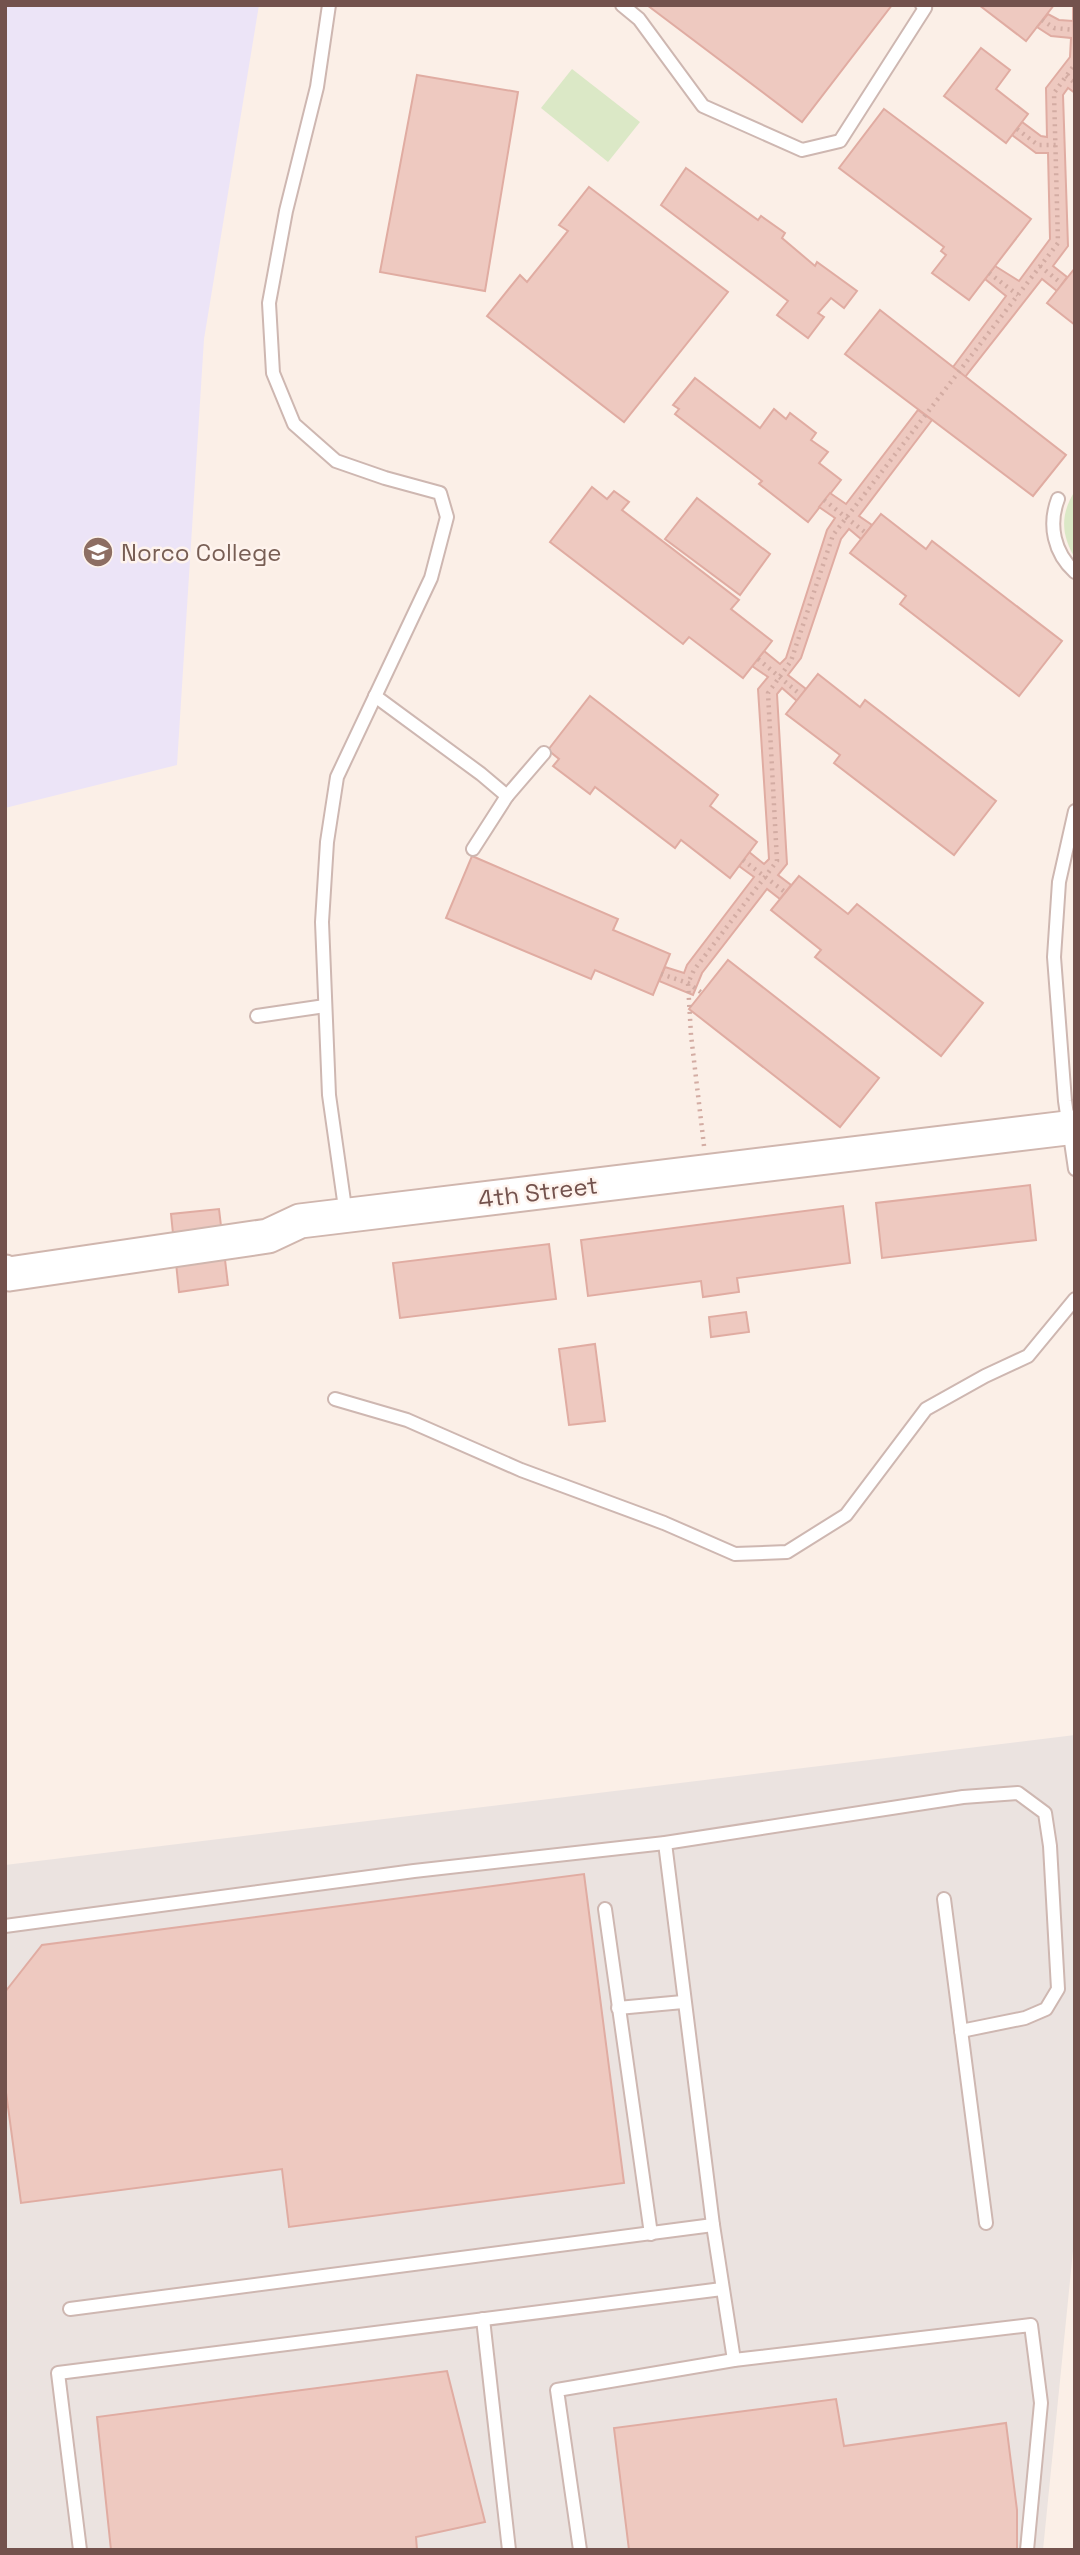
<svg xmlns="http://www.w3.org/2000/svg" width="1080" height="2555" viewBox="0 0 1080 2555" font-family="'Space Grotesk',sans-serif">
  <rect width="100%" height="100%" fill="#fbefe7"/>
  <!-- industrial -->
  <path fill="#ebe3e0" d="M1075 1735V2231L1043 2550H5V1865Z"/>
  <!-- education -->
  <path fill="#ece4f7" d="M5 5H259L204 339 177 765 5 808Z"/>
  <!-- green -->
  <g fill="#dbe8c6">
    <path d="M572 69 640 122 608 162 541 108Z"/>
    <path d="M1075 491V558C1061 535 1060 514 1075 491Z"/>
  </g>
  <!-- building -->
  <g fill="#eec9c0" stroke="#e0aca2" stroke-width="2">
    <path d="M647 5H892L802 122Z"/>
    <path d="M979 5H1054L1026 41Z"/>
    <path d="M1073 5 1075 93 1068 88 1063 95 1068 246 1053 266 1067 277 1057 291 1042 279 965 377 953 367 1006 296 985 279 995 266 1019 281 1050 239 1048 153H1036L1012 135 1022 122 1041 136 1047 137 1046 88 1070 57 1071 38 1051 36 1037 27 1048 14 1059 20 1073 21Z"/>
    <path d="M981 48 1010 70 996 89 1028 114 1006 143 944 96Z"/>
    <path d="M417 75 518 92 485 291 380 272Z"/>
    <path d="M884 109 1031 219 969 300 932 273 946 255 941 251 944 247 839 168Z"/>
    <path d="M686 168 758 220 761 216 785 233 782 238 815 266 817 262 857 291 844 308 831 298 818 313 824 317 808 338 777 315 788 301 661 205Z"/>
    <path d="M589 187 728 292 624 422 487 316 520 275 527 282 568 231 559 225Z"/>
    <path d="M1075 268V325L1047 303Z"/>
    <path d="M880 310 1066 455 1033 496 845 354Z"/>
    <path d="M695 378 760 428 774 409 786 419 790 413 816 433 811 440 828 452 819 463 841 480 808 522 759 484 762 481 675 414 679 409 673 405Z"/>
    <path d="M918 410 932 420 859 516 872 525 861 539 849 529 841 539 801 658 788 675 806 689 797 701 782 688 777 694 787 864 778 875 791 885 780 899 767 889 702 973 693 995 659 981 665 967 684 973 687 965 754 877 739 866 749 852 764 864 769 859 758 689 768 677 752 666 764 651 780 664 786 658 827 530 835 518 819 507 830 493 846 504Z"/>
    <path d="M592 487 607 499 614 491 629 502 622 510 739 600 731 609 772 641 743 678 689 637 683 644 550 542Z"/>
    <path d="M697 498 770 554 740 595 665 539Z"/>
    <path d="M881 514 926 549 932 541 1062 641 1019 696 900 604 906 596 850 553Z"/>
    <path d="M818 674 860 707 865 700 996 801 954 855 834 763 840 755 786 714Z"/>
    <path d="M590 696 718 795 710 806 757 842 730 878 681 840 675 848 595 787 590 794 553 766 559 759 548 750Z"/>
    <path d="M472 856 618 919 613 930 670 954 653 995 595 970 591 979 446 918Z"/>
    <path d="M799 876 848 914 857 904 983 1003 941 1056 815 957 821 950 771 910Z"/>
    <path d="M728 960 879 1078 840 1127 689 1009Z"/>
    <path d="M1030 1185 1036 1240 882 1258 876 1203Z"/>
    <path d="M843 1206 850 1263 737 1278 739 1292 703 1297 701 1281 588 1296 581 1240Z"/>
    <path d="M219 1209 228 1285 179 1292 171 1214Z"/>
    <path d="M549 1244 556 1299 400 1318 393 1263Z"/>
    <path d="M746 1312 749 1332 711 1337 709 1317Z"/>
    <path d="M595 1344 605 1421 569 1425 559 1349Z"/>
    <path d="M584 1874 624 2183 289 2227 282 2169 21 2203 5 2085V1992L42 1945Z"/>
    <path d="M447 2371 485 2522 416 2537 417 2550H111L97 2417Z"/>
    <path d="M836 2399 844 2446 1006 2423 1017 2510V2550H629L614 2428Z"/>
  </g>
  <g fill="none" stroke-linecap="round" stroke-linejoin="round">
    <!-- lane casing -->
    <g stroke="#ceb7b1" stroke-width="16">
      <g id="lane">
        <path d="M329 5 317 87 286 211 269 303 273 373 294 424 336 461 385 478 440 493 447 517 431 578 337 777 327 842 322 922 329 1095 346 1215"/>
        <path d="M622 5 639 19 703 106 802 150 840 141 925 8 922 5"/>
        <path d="M1058 499C1048 525 1054 553 1075 572"/>
        <path d="M375 696 481 774 507 796 544 753"/>
        <path d="M1075 811 1059 882 1054 957 1065 1101 1075 1169"/>
        <path d="M473 849 507 796"/>
        <path d="M257 1016 325 1006"/>
        <path d="M335 1399 407 1420 521 1470 664 1523 735 1554 787 1552 846 1515 926 1409 985 1376 1028 1356 1075 1299"/>
        <path d="M665 1843 713 2225 734 2360"/>
        <path d="M944 1899 986 2223"/>
        <path d="M605 1909 651 2234"/>
        <path d="M5 1926 414 1871 665 1843 963 1797 1018 1793 1045 1813 1050 1846 1058 1989 1046 2009 1025 2018 961 2031"/>
        <path d="M618 2008 683 2002"/>
        <path d="M70 2309 713 2225"/>
        <path d="M483 2319 509 2550"/>
        <path d="M80 2550 58 2373 722 2289"/>
        <path d="M580 2550 557 2390 734 2360 1031 2325 1041 2403 1027 2550"/>
      </g>
    </g>
    <!-- secondary casing -->
    <g stroke="#d0b6ae" stroke-width="37">
      <path id="secondary" d="M5 1272 9 1274 268 1236 300 1221 1075 1127"/>
    </g>
    <!-- path -->
    <g stroke="#d3aca3" stroke-width="4.5" stroke-dasharray="2 5" stroke-linecap="butt">
      <path d="M1042 20 1054 28 1075 30"/>
      <path d="M1066 76 1075 83"/>
      <path d="M1017 129 1038 145H1056"/>
      <path d="M1040 266 1062 284"/>
      <path d="M989 273 1018 295"/>
      <path d="M824 500 866 533"/>
      <path d="M758 659 801 695"/>
      <path d="M743 860 785 892"/>
      <path d="M661 974 688 983 702 993"/>
      <path d="M704 1146 691 1035 688 983 694 970 777 861 768 693 791 661 833 535 1058 243 1054 93 1075 64"/>
    </g>
    <!-- lane -->
    <use href="#lane" stroke="#fff" stroke-width="12"/>
    <!-- secondary -->
    <use href="#secondary" stroke="#fff" stroke-width="33"/>
  </g>
  <!-- icons -->
  <defs>
    <g id="university-disc" transform="scale(1.575)"><circle r="9.5" fill="#8d6e63" stroke="#fef3ed"/><path d="M0-5L7-2L0 1L-7-2ZM-4 1L0 2.5L4 1V4Q0 6-4 4Z" fill="#fff"/></g>
  </defs>
  <g fill-rule="evenodd">
    <use href="#university-disc" x="98" y="552"/>
  </g>
  <g text-anchor="middle" dominant-baseline="central" stroke-width="5" stroke-linejoin="round" paint-order="stroke">
    <!-- education labels -->
    <g font-size="24" fill="#785e54" stroke="#fef3ed" text-anchor="start">
      <text x="121" y="552">Norco College</text>
    </g>
    <!-- street labels -->
    <g font-size="24" fill="#73524d" stroke="#fef3ed">
      <text transform="translate(538 1192) rotate(-7)">4th Street</text>
    </g>
  </g>
  <!-- border -->
  <rect width="1080" height="2555" fill="none" stroke="#73524d" stroke-width="14"/>
</svg>
